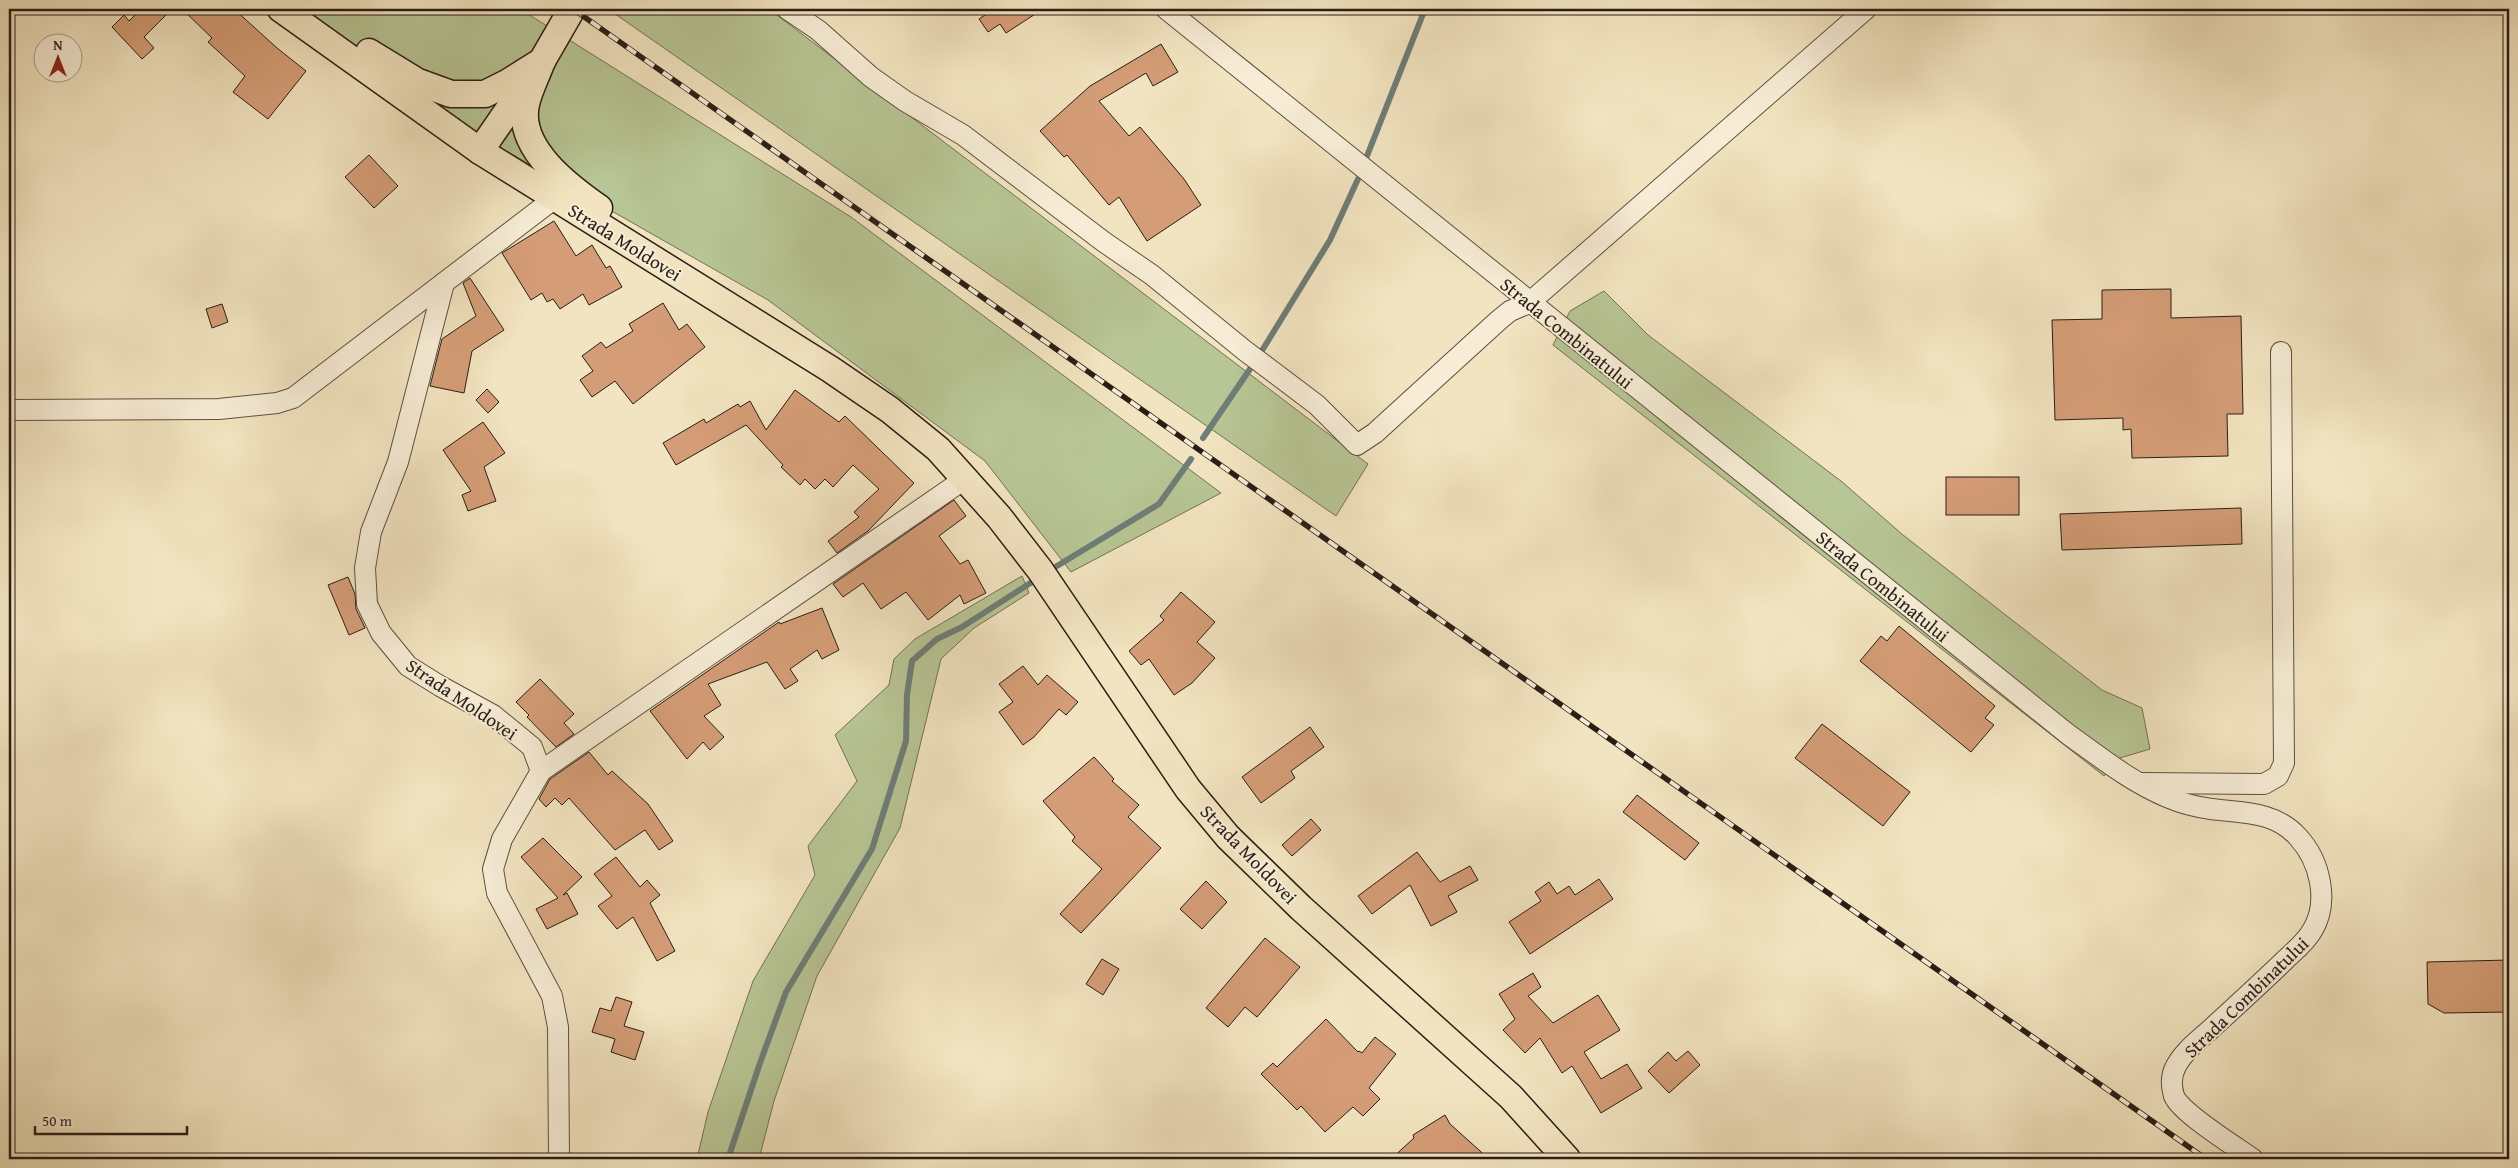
<svg xmlns="http://www.w3.org/2000/svg" width="2518" height="1168" viewBox="0 0 2518 1168" font-family="'Gentium Book Plus',serif">
  <rect width="100%" height="100%" fill="#f2e4c0"/>
  <filter id="stains"><feTurbulence type="fractalNoise" baseFrequency=".004" numOctaves="4"/><feColorMatrix values="0 0 0 0 .2 0 0 0 0 .09 0 0 0 0 .02 0 0 0 .5 -.17"/></filter>
  <radialGradient id="worn" r=".72"><stop offset=".6" stop-color="#630" stop-opacity="0"/><stop offset="1" stop-color="#630" stop-opacity=".3"/></radialGradient>
  <!-- green -->
  <g fill="#b8c594" stroke="#707255">
    <path d="M257 9H520L851 217 1221 493 1071 572 985 461 768 300Z"/>
    <path d="M608 9H769L1368 464 1336 516Z"/>
    <path d="M1604 291 1648 335 1841 481 1903 535 2102 690 2142 708 2150 749 2120 758 2104 776 1553 345 1570 311Z"/>
    <path d="M1022 576 1029 593 974 628 941 659 900 828 817 976 774 1101 759 1159H697L708 1112 753 981 815 875 808 846 857 781 835 735 889 685 894 659 915 639Z"/>
  </g>
  <g fill="none" stroke-linecap="round" stroke-linejoin="round">
    <!-- stream -->
    <g stroke="#6e7d78" stroke-width="6">
      <path d="M1367 156 1425 9"/>
      <path d="M1263 349 1330 240 1358 179"/>
      <path d="M1203 438 1250 369"/>
      <path d="M1052 569 1159 504 1191 459"/>
      <path d="M728 1159 760 1063 786 992 872 849 906 741 907 695 912 661 937 639 962 627 1035 580"/>
    </g>
  </g>
  <!-- building -->
  <g fill="#d59d77" stroke="#281e16">
    <path d="M141 9H172L144 37 154 48 142 59 112 27 124 15 129 21Z"/>
    <path d="M182 9H234L277 48 306 71 268 119 233 92 245 76 208 42 212 38Z"/>
    <path d="M989 9H1043L1006 33 1000 24 988 32 979 19 991 11Z"/>
    <path d="M1161 44 1178 72 1153 86 1146 73 1099 101 1129 136 1140 127 1184 179 1201 205 1147 241 1119 197 1109 205 1067 155 1064 157 1040 131 1090 86Z"/>
    <path d="M369 155 398 186 374 208 345 177Z"/>
    <path d="M554 221 576 256 592 245 606 268 610 266 622 287 589 305 583 294 560 309 553 299 547 302 542 293 531 300 502 253Z"/>
    <path d="M470 278 504 330 472 351 464 393 430 386 442 339 476 316 463 283Z"/>
    <path d="M2171 289V318L2241 316 2243 414H2227L2228 456 2132 458 2131 429 2123 430V418L2055 420 2052 320 2102 319V290Z"/>
    <path d="M663 303 679 330 687 324 705 347 633 404 615 381 592 397 580 380 593 371 582 356 601 342 606 348 633 331 629 324Z"/>
    <path d="M222 304 228 322 212 328 206 309Z"/>
    <path d="M487 389 499 402 488 413 476 400Z"/>
    <path d="M795 390 839 422 845 416 914 483 868 531 837 553 828 541 859 517 854 512 879 489 853 465 833 487 825 479 815 489 805 479 800 485 781 467 783 465 746 425 676 465 663 443 704 419 706 423 738 404 740 407 750 401 766 430Z"/>
    <path d="M483 422 505 453 484 467 496 501 468 511 462 495 471 491 443 450Z"/>
    <rect x="1946" y="477" width="73" height="38"/>
    <path d="M954 500 966 516 939 536 960 564 968 560 986 593 964 604 960 595 928 620 906 592 881 609 863 583 843 597 833 584Z"/>
    <path d="M2241 508 2242 544 2062 550 2060 514Z"/>
    <path d="M348 577 355 594 356 609 365 628 349 635 328 585Z"/>
    <path d="M1181 592 1215 622 1197 642 1215 658 1192 683 1174 695 1149 659 1141 665 1129 651 1164 620 1160 616Z"/>
    <path d="M822 608 839 650 822 659 817 650 790 669 798 681 785 689 767 662 708 684 721 705 704 716 724 737 710 750 703 742 687 759 650 711 779 622 780 624Z"/>
    <path d="M1899 626 1995 706 1985 718 1994 725 1971 752 1860 661 1881 636 1887 641Z"/>
    <path d="M1023 666 1038 685 1047 675 1078 702 1066 715 1059 709 1034 737 1023 745 999 712 1013 702 999 684Z"/>
    <path d="M540 679 574 714 564 723 574 734 556 747 527 717 529 715 516 702Z"/>
    <path d="M1822 724 1910 792 1883 826 1795 758Z"/>
    <path d="M1310 727 1324 747 1291 771 1295 778 1261 803 1242 777Z"/>
    <path d="M589 752 608 775 612 771 648 804 673 841 659 850 645 830 615 850 569 798 562 805 555 798 546 807 539 799 550 779Z"/>
    <path d="M1094 757 1114 779 1112 781 1139 805 1128 817 1161 848 1081 933 1060 914 1102 869 1072 841 1075 837 1043 801Z"/>
    <path d="M1637 795 1699 843 1685 860 1623 812Z"/>
    <path d="M1311 819 1321 830 1292 856 1282 845Z"/>
    <path d="M543 838 582 877 563 895 567 893 578 914 547 929 536 909 558 898 521 857Z"/>
    <path d="M1417 852 1440 882 1470 866 1478 880 1448 896 1457 912 1431 926 1410 885 1372 914 1358 896Z"/>
    <path d="M616 857 640 887 647 880 660 895 650 903 675 951 657 961 633 917 617 929 598 906 612 896 594 874Z"/>
    <path d="M1599 879 1613 899 1530 954 1509 922 1541 901 1535 892 1549 882 1557 894 1569 886 1575 895Z"/>
    <path d="M1206 881 1227 902 1202 929 1180 909Z"/>
    <path d="M1265 938 1300 967 1257 1017 1245 1007 1228 1027 1206 1008Z"/>
    <path d="M1102 959 1119 969 1103 995 1086 984Z"/>
    <path d="M2509 960V1012L2444 1013 2428 1004 2427 962Z"/>
    <path d="M1533 973 1541 987 1528 996 1553 1023 1598 995 1620 1030 1584 1052 1601 1079 1627 1064 1642 1088 1601 1113 1572 1066 1562 1073 1540 1038 1525 1053 1503 1030 1515 1019 1499 994Z"/>
    <path d="M616 997 632 1002 624 1026 644 1032 635 1060 611 1052 615 1039 592 1032 600 1008 611 1011Z"/>
    <path d="M1326 1019 1358 1052 1359 1051 1362 1053 1375 1037 1396 1054 1369 1088 1380 1099 1363 1116 1353 1107 1325 1132 1301 1106 1297 1110 1261 1074 1273 1063 1277 1067Z"/>
    <path d="M1688 1051 1700 1065 1669 1093 1648 1071 1668 1052 1676 1061Z"/>
    <path d="M1445 1115 1450 1124 1489 1159H1391L1414 1138 1413 1135Z"/>
  </g>
  <g fill="none" stroke-linecap="round" stroke-linejoin="round">
    <!-- minor casing -->
    <g stroke="#5a5040" stroke-width="22">
      <g id="minor">
        <path d="M787 9 818 30 871 77 905 101 963 135 1104 242 1152 275 1244 350 1317 405 1357 445 1375 433 1499 320 1510 311 1529 303 1866 9"/>
        <path d="M1166 9 2069 735C2100 757 2131 782 2167 797 2181 803 2196 807 2211 809 2242 813 2275 811 2298 837 2320 861 2330 902 2312 931 2305 943 2293 952 2284 961 2260 984 2236 1006 2212 1028 2199 1040 2184 1051 2176 1066 2171 1075 2171 1086 2174 1096 2181 1113 2236 1147 2253 1159"/>
        <path d="M444 283 398 462 371 532 365 568 367 604 381 633 408 666 440 686 493 715 532 747 541 771"/>
        <path d="M9 410 219 409 277 403 293 398 555 198"/>
        <path d="M2143 783 2264 784 2278 776 2284 763 2281 352"/>
        <path d="M559 1159 558 1027 552 996 497 893 493 869 502 839 541 771 966 478"/>
      </g>
    </g>
    <!-- major casing -->
    <g stroke="#281e16" stroke-width="29">
      <g id="major">
        <path d="M281 9 480 151 830 369 890 410 938 449 999 517 1040 570 1188 789 1228 837 1301 908 1511 1097 1567 1159"/>
        <path d="M369 52 418 82 451 94H485L507 83 542 61"/>
        <path d="M542 61C537 75 529 90 526 104 516 148 569 187 599 208"/>
        <path d="M480 151 542 61 572 9"/>
      </g>
    </g>
    <!-- minor -->
    <use href="#minor" stroke="#f7edd6" stroke-width="20"/>
    <!-- major -->
    <use href="#major" stroke="#f2e4c0" stroke-width="26"/>
    <!-- rail casing -->
    <g stroke="#281e16" stroke-width="5.5">
      <path id="rail" d="M573 9 2206 1159"/>
    </g>
    <!-- rail -->
    <use href="#rail" stroke="#f7edd6" stroke-width="4" stroke-dasharray="11" stroke-linecap="butt"/>
  </g>
  <g text-anchor="middle" dominant-baseline="central" stroke-width="4" stroke-linejoin="round" paint-order="stroke">
    <!-- street labels -->
    <g font-size="19" fill="#281e16" stroke="#f7edd6">
      <text transform="translate(625 242) rotate(32)">Strada Moldovei</text>
      <text transform="translate(1567 333) rotate(39)">Strada Combinatului</text>
      <text transform="translate(1883 586) rotate(39)">Strada Combinatului</text>
      <text transform="translate(462 699) rotate(34)">Strada Moldovei</text>
      <text transform="translate(1249 854) rotate(46)">Strada Moldovei</text>
      <text transform="translate(2246 997) rotate(-44)">Strada Combinatului</text>
    </g>
  </g>
  <!-- margin -->
  <rect width="2518" height="1168" fill="none" stroke="#f2e4c0" stroke-width="30"/>
  <rect x="10" y="10" width="2498" height="1148" fill="none" stroke="#281e16" stroke-width="2.5"/>
  <rect x="15" y="15" width="2488" height="1138" fill="none" stroke="#281e16"/>
  <!-- north arrow -->
  <g transform="translate(58 58)"><circle r="24" fill="#f7edd6" stroke="#a49a89"/>
  <path d="M0-4L9 19L0 12L-9 19Z" fill="#8f2418"/>
  <text y="-8" font-size="14" font-weight="bold" text-anchor="middle" fill="#281e16">N</text>
  </g>
  <!-- scale -->
  <path d="M35 1126v8h152v-8" fill="none" stroke="#281e16" stroke-width="2.5"/>
  <text x="42" y="1126" font-size="15" fill="#281e16" stroke="#f7edd6" stroke-width="4" paint-order="stroke">50 m</text>
  <rect width="100%" height="100%" filter="url(#stains)"/>
  <rect width="100%" height="100%" fill="url(#worn)"/>
</svg>
